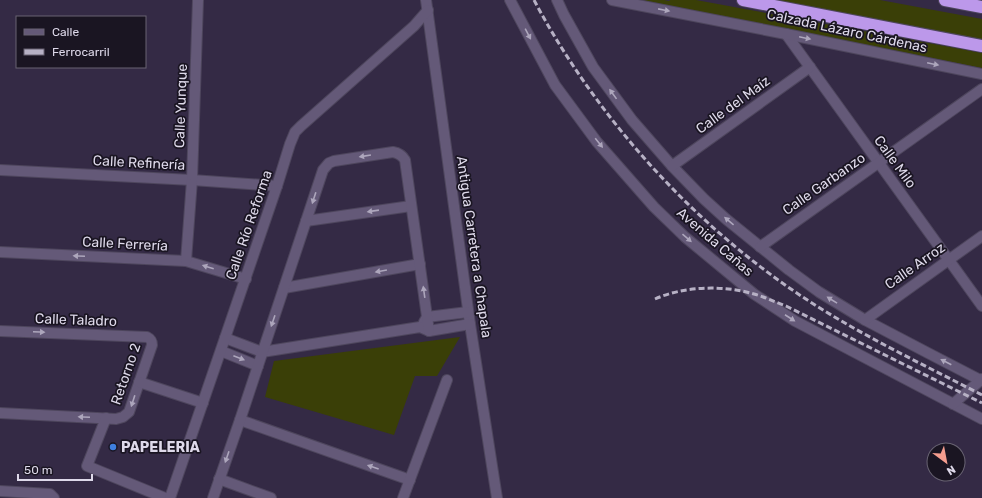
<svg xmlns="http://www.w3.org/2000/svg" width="982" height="498" viewBox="0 0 982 498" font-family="Rubik,sans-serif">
  <rect width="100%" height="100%" fill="#342a45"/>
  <!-- green -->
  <g fill="#3a3f07">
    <path d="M642 0H664L669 1 670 0H696L982 53V68Z"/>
    <path d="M770 0H880L982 19V40Z"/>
    <path d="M460 337 437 376H415L394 435 265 397 274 361Z"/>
  </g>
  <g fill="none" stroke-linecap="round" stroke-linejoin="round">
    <!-- street casing -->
    <g stroke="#4e465d" stroke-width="12">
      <g id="street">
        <path d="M426 0 470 324 497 498"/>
        <path d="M510 0 555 85 597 142 654 207 685 237 754 294 795 321 982 419"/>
        <path d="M557 0 564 15 593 67 632 120 672 166 704 199 726 219 789 270 819 292 865 320 928 353 982 381"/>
        <path d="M786 34 982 306"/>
        <path d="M672 166 810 67"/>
        <path d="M0 170 192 180 277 186"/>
        <path d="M306 221 411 206"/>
        <path d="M760 247 982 89"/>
        <path d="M0 252 186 261 246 279"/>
        <path d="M186 261 192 180 198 0"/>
        <path d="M284 288 420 264"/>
        <path d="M865 320 982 236"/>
        <path d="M424 322 427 317 468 312"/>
        <path d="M0 331 147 337C151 339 152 341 152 345L129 412 123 417 116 419 0 413"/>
        <path d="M225 338 262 352 420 327 429 331 470 324"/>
        <path d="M221 351 258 366"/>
        <path d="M139 382 203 403"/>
        <path d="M953 404 982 379"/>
        <path d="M106 418 87 466 165 498"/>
        <path d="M240 420 410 480"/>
        <path d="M219 479 271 498"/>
        <path d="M0 491 50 494 54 498"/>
        <path d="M170 498 225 338 277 186 290 144 295 132 301 126 414 26 428 10"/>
        <path d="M213 498 240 420 323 170 329 163 334 161 393 152C399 153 402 155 405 160L429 331"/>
        <path d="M403 498 447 380"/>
      </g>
    </g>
    <!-- secondary casing -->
    <g stroke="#4e465d" stroke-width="12">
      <path id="secondary" d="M612 0 786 34 982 74"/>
    </g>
    <!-- highway casing -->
    <g stroke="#4e465d" stroke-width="14">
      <g id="highway">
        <path d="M743 0 982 46"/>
        <path d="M945 0 982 7"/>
      </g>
    </g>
    <!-- street -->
    <use href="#street" stroke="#645978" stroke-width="10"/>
    <!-- secondary -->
    <use href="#secondary" stroke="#645978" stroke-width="10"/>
    <!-- highway -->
    <use href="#highway" stroke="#bc98ea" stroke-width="12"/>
    <!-- rail -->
    <g stroke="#b7b1c5" stroke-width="3" stroke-dasharray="6 3" stroke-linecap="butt">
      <path d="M534 0C598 121 700 232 815 305 869 339 926 366 982 395"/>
      <path d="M655 299C684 286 724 285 754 294 765 297 775 302 786 306L982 403"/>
    </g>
  </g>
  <!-- one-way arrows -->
  <defs><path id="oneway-solid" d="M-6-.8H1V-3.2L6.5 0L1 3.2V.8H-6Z"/></defs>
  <g fill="#ada6bc">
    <use href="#oneway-solid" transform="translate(664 10) rotate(11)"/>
    <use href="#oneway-solid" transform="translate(528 34) rotate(62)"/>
    <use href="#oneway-solid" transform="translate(805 38) rotate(12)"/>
    <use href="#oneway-solid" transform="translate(933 64) rotate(12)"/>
    <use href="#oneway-solid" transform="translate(613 94) rotate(-126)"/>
    <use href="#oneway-solid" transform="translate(599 143) rotate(51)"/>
    <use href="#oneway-solid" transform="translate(365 156) rotate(171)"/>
    <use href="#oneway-solid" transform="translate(314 198) rotate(108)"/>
    <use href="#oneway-solid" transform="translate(373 211) rotate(172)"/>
    <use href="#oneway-solid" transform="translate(729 221) rotate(-140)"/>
    <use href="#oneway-solid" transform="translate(687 238) rotate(41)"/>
    <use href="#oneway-solid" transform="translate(79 256) rotate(-177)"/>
    <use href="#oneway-solid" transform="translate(208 267) rotate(-163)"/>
    <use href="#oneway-solid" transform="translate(381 271) rotate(170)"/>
    <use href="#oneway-solid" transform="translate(424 292) rotate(-98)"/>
    <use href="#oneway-solid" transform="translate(832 300) rotate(-148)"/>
    <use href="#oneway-solid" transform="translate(790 318) rotate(33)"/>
    <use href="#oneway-solid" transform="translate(273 321) rotate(109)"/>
    <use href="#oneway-solid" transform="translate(39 332) rotate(2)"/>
    <use href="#oneway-solid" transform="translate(239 358) rotate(21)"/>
    <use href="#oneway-solid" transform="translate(946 362) rotate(-153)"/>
    <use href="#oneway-solid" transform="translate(133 401) rotate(108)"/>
    <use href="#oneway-solid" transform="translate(84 417) rotate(-177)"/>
    <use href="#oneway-solid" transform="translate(227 457) rotate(109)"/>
    <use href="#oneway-solid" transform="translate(373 467) rotate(-161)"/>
  </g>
  <!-- markers -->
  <circle fill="#3f7fe0" stroke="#1a1522" stroke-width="1.5" cx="113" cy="447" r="4"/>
  <g text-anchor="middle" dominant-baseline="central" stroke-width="3.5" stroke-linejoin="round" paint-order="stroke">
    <!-- street labels -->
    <g font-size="14" fill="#ded9ea" stroke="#1a1522">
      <text transform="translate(847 31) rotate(12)">Calzada Lázaro Cárdenas</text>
      <text transform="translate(733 105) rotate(-36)">Calle del Maíz</text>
      <text transform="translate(181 106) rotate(-88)">Calle Yunque</text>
      <text transform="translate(895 162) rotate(54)">Calle Milo</text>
      <text transform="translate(139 163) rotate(3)">Calle Refinería</text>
      <text transform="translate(824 184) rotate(-35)">Calle Garbanzo</text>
      <text transform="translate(249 225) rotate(-71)">Calle Río Reforma</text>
      <text transform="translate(715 242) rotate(41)">Avenida Cañas</text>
      <text transform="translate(125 244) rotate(3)">Calle Ferrería</text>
      <text transform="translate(474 247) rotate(82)">Antigua Carretera a Chapala</text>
      <text transform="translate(915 266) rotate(-35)">Calle Arroz</text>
      <text transform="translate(76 320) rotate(2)">Calle Taladro</text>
      <text transform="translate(126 374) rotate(-71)">Retorno 2</text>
    </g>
    <!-- poi labels -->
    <g font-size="14" font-weight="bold" fill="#ded9ea" stroke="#1a1522" text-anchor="start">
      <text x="121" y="447">PAPELERIA</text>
    </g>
  </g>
  <!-- legend -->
  <rect x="16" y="16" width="130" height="52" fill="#1a1522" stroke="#686372"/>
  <rect x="24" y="29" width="20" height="6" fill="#645978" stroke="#686372"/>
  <text x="52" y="36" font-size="12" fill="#ded9ea">Calle</text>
  <rect x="24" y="49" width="20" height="6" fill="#b7b1c5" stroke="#686372"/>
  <text x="52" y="56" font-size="12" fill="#ded9ea">Ferrocarril</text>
  <!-- north arrow -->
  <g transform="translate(946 462) rotate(148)"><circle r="19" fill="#1a1522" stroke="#686372"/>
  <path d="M0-3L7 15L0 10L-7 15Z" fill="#f59d8f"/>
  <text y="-6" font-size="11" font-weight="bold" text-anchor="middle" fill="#ded9ea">N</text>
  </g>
  <!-- scale -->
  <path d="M18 474v6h74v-6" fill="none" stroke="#ded9ea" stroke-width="2"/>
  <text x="24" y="474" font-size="12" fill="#ded9ea" stroke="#1a1522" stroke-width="3" paint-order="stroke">50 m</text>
</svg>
